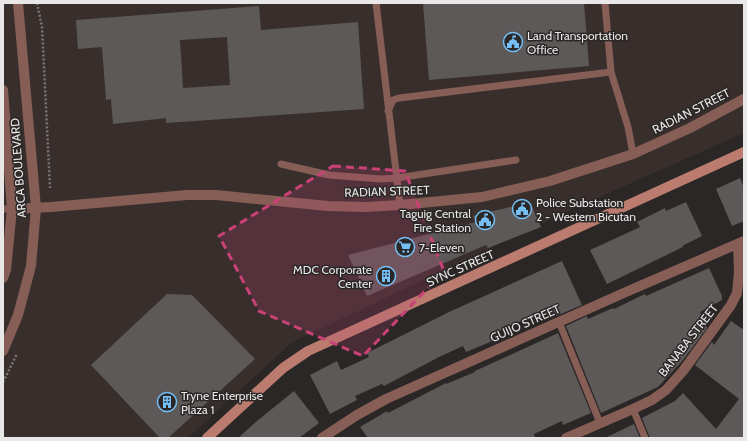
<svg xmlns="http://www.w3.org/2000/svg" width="747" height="441" viewBox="0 0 747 441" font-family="Cabin,sans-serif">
  <rect width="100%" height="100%" fill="#2a2726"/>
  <!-- built -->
  <path fill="#382f2d" d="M3 3H744V133L568 211 291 343 188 438H3Z"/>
  <!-- building -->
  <g fill="#5d5959" fill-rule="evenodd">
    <path d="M423 3H584L589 66 429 80Z"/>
    <path d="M259 6 261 30 358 22 364 109 166 123V118L113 124 111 99 106 100 102 47 78 49 76 20ZM227 37 230 85 183 88 180 40Z"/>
    <path d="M740 178 744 188V221L732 226 716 189Z"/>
    <path d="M530 202 541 227 488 248 486 245 367 296 348 255 476 222 473 216Z"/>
    <path d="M686 202 702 236 682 246 683 247 607 284 590 250 640 227 637 222 665 208 666 211Z"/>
    <path d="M562 261 582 305 556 316 554 312 549 314 547 309 492 334 495 340 466 352 463 346 439 357 384 386 382 384 355 396 357 400 330 414 310 375 337 361 341 370 369 357 367 353 449 312Z"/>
    <path d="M709 268 722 296V300L700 312 707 328 683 360 658 387 601 413 566 326 587 316 588 319 613 308 614 309 645 294 646 296Z"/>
    <path d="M167 294 192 295 255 359 168 438H160L91 365Z"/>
    <path d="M731 321 744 330V438H650L642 418 675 401 683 393 716 429 739 399 695 365 712 342 714 345Z"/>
    <path d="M558 333 591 413 563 425 562 421 534 434 535 438H368L360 427 387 411 388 413 446 383V384L475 372V371Z"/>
    <path d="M294 391 319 423 299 438H238L257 421Z"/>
    <path d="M634 424 640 438H605Z"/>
  </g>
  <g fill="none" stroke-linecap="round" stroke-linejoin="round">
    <!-- path -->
    <g stroke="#797675" stroke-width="2.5" stroke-dasharray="2 2" stroke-linecap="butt">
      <path d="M37 3 42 27 50 188"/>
      <path d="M3 382 17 354"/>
    </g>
    <!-- service -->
    <g stroke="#865e56" stroke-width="7">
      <path d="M376 3 400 205"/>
      <path d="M605 3 611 72 628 127 633 154"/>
      <path d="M388 111 393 100 399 98 611 72"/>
      <path d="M281 164 329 175 381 179 397 178 516 160"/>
      <path d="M3 209H12"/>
      <path d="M559 322 600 423"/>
      <path d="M633 409 645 438"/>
    </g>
    <!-- minor -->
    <g stroke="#865e56" stroke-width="10">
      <path d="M12 209 51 207 187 195H216L328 206 366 207 400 205 482 197 550 181 633 154 690 128 744 99"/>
      <path d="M322 438 357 415 386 399 626 292 744 241"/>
      <path d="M566 438 633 409 652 400 666 390 683 371 731 305 737 293 739 272 738 244"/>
    </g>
    <!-- tertiary -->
    <g stroke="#865e56" stroke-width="10">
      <path d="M3 90 12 209 6 270 3 278"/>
      <path d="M3 351 18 315 31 266 36 208 18 3"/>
    </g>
    <!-- secondary -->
    <path stroke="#bb7c6f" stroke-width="10" d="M207 438 283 368 308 351 744 152"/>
  </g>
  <!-- marked area -->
  <path fill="#ca4177" fill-opacity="0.2" stroke="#ca4177" stroke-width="3" stroke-dasharray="8 5" stroke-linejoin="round" d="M333 166 405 171 444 271 363 356 259 311 219 236Z"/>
  <!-- icons -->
  <defs>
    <g id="civic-ring" transform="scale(1)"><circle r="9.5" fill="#2a2726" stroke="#75c0f6" stroke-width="1.5"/><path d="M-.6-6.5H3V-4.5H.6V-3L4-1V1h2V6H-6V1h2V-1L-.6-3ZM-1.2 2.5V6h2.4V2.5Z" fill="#75c0f6"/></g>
    <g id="supermarket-ring" transform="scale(1)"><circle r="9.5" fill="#2a2726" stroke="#75c0f6" stroke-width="1.5"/><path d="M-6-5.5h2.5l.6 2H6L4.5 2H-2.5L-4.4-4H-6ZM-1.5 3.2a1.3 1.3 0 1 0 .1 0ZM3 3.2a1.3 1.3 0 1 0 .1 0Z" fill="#75c0f6"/></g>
    <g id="building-ring" transform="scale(1)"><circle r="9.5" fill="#2a2726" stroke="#75c0f6" stroke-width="1.5"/><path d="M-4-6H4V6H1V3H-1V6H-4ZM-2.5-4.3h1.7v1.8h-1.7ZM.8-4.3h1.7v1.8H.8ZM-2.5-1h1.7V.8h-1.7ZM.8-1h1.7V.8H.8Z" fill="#75c0f6"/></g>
  </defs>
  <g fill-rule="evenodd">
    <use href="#civic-ring" x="513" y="42"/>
    <use href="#civic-ring" x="522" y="209"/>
    <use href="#civic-ring" x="485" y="220"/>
    <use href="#supermarket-ring" x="405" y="247"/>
    <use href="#building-ring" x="386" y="276"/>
    <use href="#building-ring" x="167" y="402"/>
  </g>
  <g text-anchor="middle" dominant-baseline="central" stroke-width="3" stroke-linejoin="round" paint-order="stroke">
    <!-- poi labels -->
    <g font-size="12" fill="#e9e7e7" stroke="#2a2726" text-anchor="start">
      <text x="527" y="35">Land Transportation<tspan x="527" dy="14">Office</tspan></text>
      <text x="536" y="202">Police Substation<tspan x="536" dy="14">2 - Western Bicutan</tspan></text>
      <text x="471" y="213" text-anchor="end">Taguig Central<tspan x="471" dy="14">Fire Station</tspan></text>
      <text x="419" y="247">7-Eleven</text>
      <text x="372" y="269" text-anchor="end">MDC Corporate<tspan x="372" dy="14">Center</tspan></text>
      <text x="181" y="395">Tryne Enterprise<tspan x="181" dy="14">Plaza 1</tspan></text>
    </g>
    <!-- street labels -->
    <g font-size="12" fill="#e9e7e7" stroke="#2a2726">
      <text transform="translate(691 111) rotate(-27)">RADIAN STREET</text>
      <text transform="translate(18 168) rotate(-94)">ARCA BOULEVARD</text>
      <text transform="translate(387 191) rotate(-2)">RADIAN STREET</text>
      <text transform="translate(460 268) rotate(-24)">SYNC STREET</text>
      <text transform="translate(525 323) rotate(-24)">GUIJO STREET</text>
      <text transform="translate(688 340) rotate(-52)">BANABA STREET</text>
    </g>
  </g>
  <!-- border -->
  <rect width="747" height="441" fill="none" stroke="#e9e7e7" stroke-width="8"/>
</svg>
